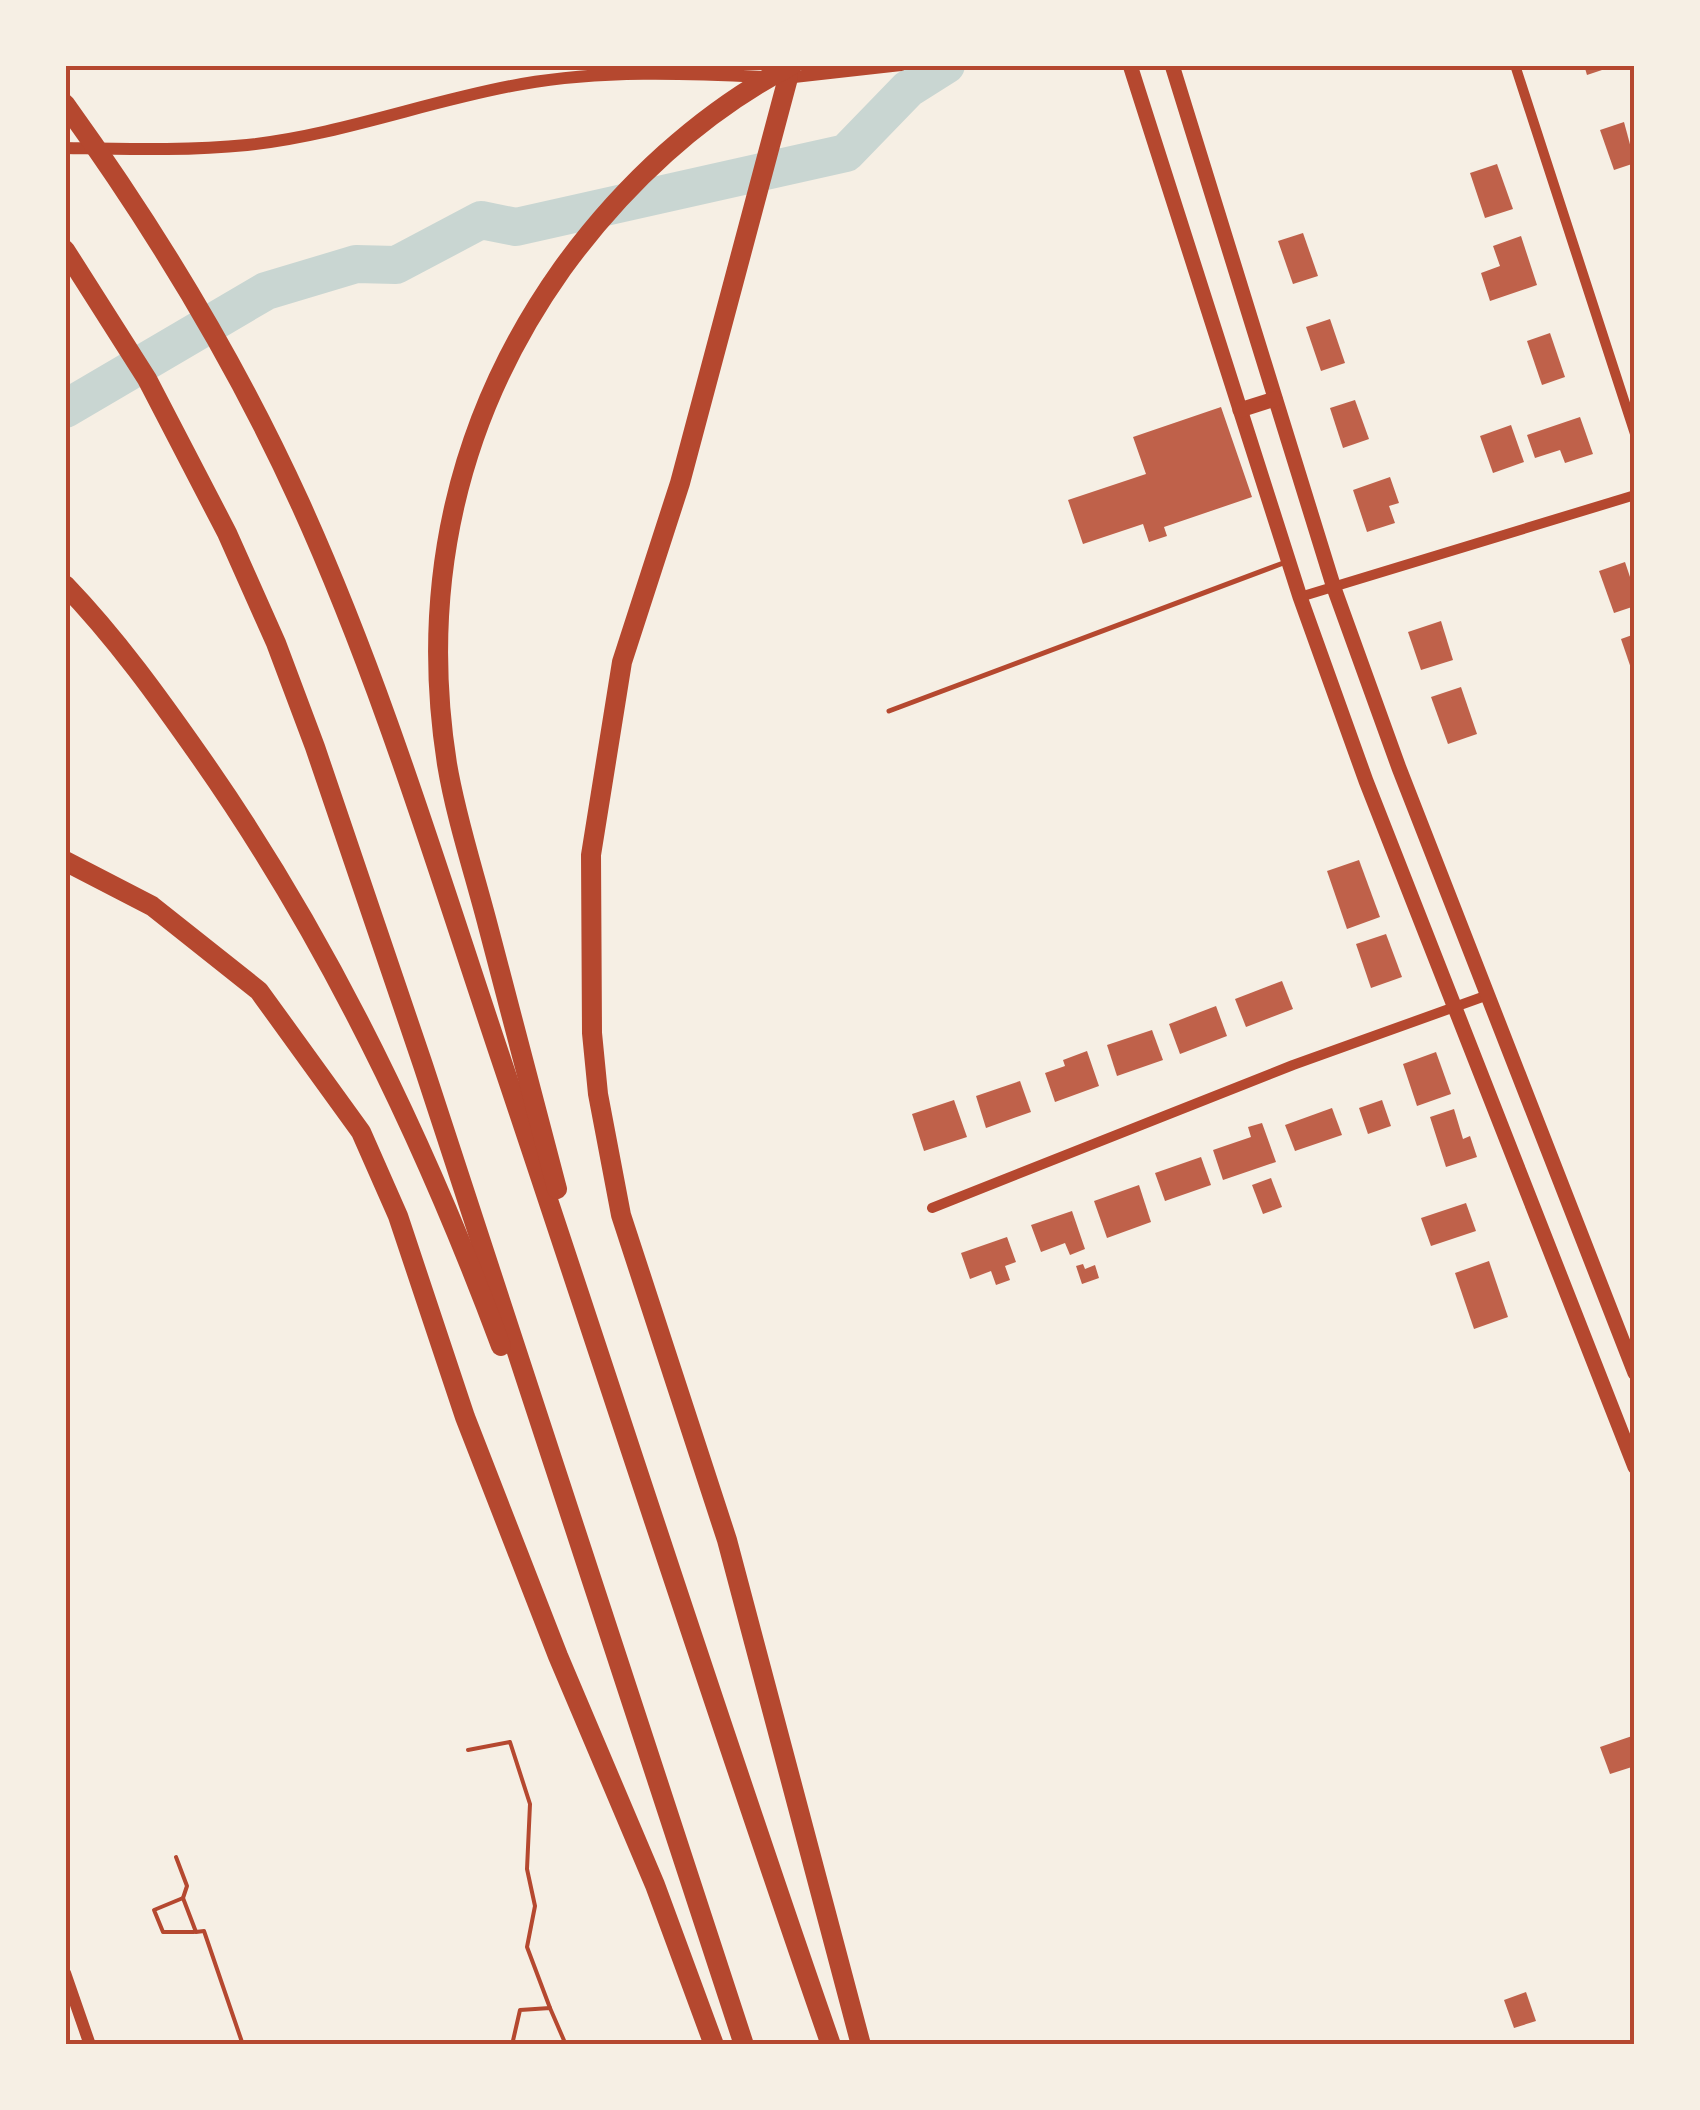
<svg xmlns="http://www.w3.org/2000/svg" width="1700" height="2110" viewBox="0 0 1700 2110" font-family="Barlow,sans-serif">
  <rect width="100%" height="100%" fill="#f6efe4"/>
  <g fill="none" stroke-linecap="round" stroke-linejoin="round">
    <!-- river -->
    <path stroke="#c9d6d2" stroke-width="38" d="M65 409 266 291 356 264 396 265 481 220 516 227 846 153 908 89 946 65"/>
  </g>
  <!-- building -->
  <g fill="#bf614a">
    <path d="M1584 65H1613L1614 66 1587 75Z"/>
    <path d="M1624 122 1635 163 1614 170 1600 130Z"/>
    <path d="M1497 164 1513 209 1485 218 1470 173Z"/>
    <path d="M1303 233 1318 276 1293 284 1278 241Z"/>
    <path d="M1521 236 1537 285 1490 301 1481 273 1500 266 1493 246Z"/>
    <path d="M1330 319 1345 363 1321 371 1306 327Z"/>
    <path d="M1550 333 1565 377 1542 385 1527 341Z"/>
    <path d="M1355 400 1369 439 1343 448 1330 408Z"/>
    <path d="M1221 407 1252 497 1164 527 1167 536 1149 542 1143 524 1083 544 1068 500 1146 474 1133 437Z"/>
    <path d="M1580 417 1593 454 1565 463 1560 450 1535 458 1527 435Z"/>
    <path d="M1511 425 1524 462 1493 473 1480 436Z"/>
    <path d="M1390 477 1399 503 1389 506 1395 523 1367 532 1353 490Z"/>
    <path d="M1625 562 1635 592V606L1614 613 1599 571Z"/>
    <path d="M1441 621 1453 660 1421 670 1408 632Z"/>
    <path d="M1635 634V677H1634L1621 639Z"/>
    <path d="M1461 687 1477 734 1448 744 1431 697Z"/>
    <path d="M1359 860 1380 917 1347 929 1327 871Z"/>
    <path d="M1386 934 1402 977 1371 988 1356 944Z"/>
    <path d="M1282 981 1293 1009 1246 1027 1235 999Z"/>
    <path d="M1216 1006 1227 1036 1180 1054 1169 1024Z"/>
    <path d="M1152 1030 1163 1060 1117 1076 1107 1045Z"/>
    <path d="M1087 1051 1099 1086 1055 1102 1045 1073 1065 1066 1063 1060Z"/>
    <path d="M1436 1052 1451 1094 1417 1106 1403 1064Z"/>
    <path d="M1020 1081 1031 1112 986 1128 976 1096Z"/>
    <path d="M954 1100 967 1137 924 1151 912 1114Z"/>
    <path d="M1382 1100 1391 1126 1368 1134 1359 1108Z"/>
    <path d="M1332 1108 1342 1135 1295 1151 1285 1125Z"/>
    <path d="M1454 1109 1463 1139 1470 1136 1477 1157 1446 1167 1430 1117Z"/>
    <path d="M1262 1123 1276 1162 1223 1180 1213 1150 1251 1137 1248 1127Z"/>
    <path d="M1201 1157 1211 1185 1165 1201 1155 1173Z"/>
    <path d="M1271 1178 1282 1207 1263 1214 1252 1185Z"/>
    <path d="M1139 1185 1151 1222 1107 1238 1094 1201Z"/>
    <path d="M1466 1203 1476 1231 1431 1246 1421 1218Z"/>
    <path d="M1072 1211 1085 1249 1070 1255 1065 1243 1041 1252 1031 1225Z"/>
    <path d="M1007 1237 1016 1262 1005 1266 1010 1280 996 1285 991 1271 970 1279 961 1253Z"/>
    <path d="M1489 1261 1508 1317 1474 1329 1455 1273Z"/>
    <path d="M1083 1264 1085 1269 1095 1265 1099 1278 1082 1284 1076 1266Z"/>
    <path d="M1635 1735V1766L1610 1774 1600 1747Z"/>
    <path d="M1526 1992 1536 2021 1514 2028 1504 2000Z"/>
  </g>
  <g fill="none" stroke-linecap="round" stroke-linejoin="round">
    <!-- path -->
    <g stroke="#b5482f" stroke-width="4">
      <path d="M468 1750 510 1742 530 1804 527 1869 535 1906 527 1947 550 2008"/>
      <path d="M176 1857 187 1886 183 1898 196 1932 204 1931 243 2045"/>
      <path d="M183 1898 154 1910 163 1932H194"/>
      <path d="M512 2045 520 2010 550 2008 566 2045"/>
    </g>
    <!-- service -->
    <path stroke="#b5482f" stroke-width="5" d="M889 711 1286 562"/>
    <!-- minor -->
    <g stroke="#b5482f" stroke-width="10">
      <path d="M1515 65 1635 434"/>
      <path d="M1300 597 1635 495"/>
      <path d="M932 1208 1293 1065 1488 995"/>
    </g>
    <!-- tertiary -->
    <g stroke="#b5482f" stroke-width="12">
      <path d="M785 78 901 65"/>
      <path d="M65 148C126 149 187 151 247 145 341 135 430 100 522 84 601 70 685 73 765 77"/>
      <path d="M65 1973 90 2045"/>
    </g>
    <!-- secondary -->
    <g stroke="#b5482f" stroke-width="15">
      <path d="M1130 65 1300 597 1366 781 1635 1467"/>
      <path d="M1172 65 1334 588 1399 768 1635 1373"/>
      <path d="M1240 410 1275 399"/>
    </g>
    <!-- motorway -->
    <g stroke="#b5482f" stroke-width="20">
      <path d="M788 78 680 483 622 662 591 855 592 1033 598 1094 621 1215 727 1540 861 2045"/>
      <path d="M65 104C155 229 236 362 300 503 384 688 442 885 507 1077 615 1399 719 1724 831 2045"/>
      <path d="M65 250 147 379 227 533 276 643 315 747 423 1065 744 2045"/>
      <path d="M65 585C116 638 159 698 201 758 328 939 424 1139 501 1346"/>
      <path d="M65 861 152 906 259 991 361 1132 398 1216 465 1417 558 1656 655 1885 714 2045"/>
      <path d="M557 1189C534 1101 510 1013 488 926 474 872 456 818 447 764 419 586 457 417 562 269 622 186 701 112 792 65"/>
    </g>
  </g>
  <!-- border -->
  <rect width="1700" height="2110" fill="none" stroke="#f6efe4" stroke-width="135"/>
  <rect x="68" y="68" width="1564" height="1974" fill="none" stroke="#b5482f" stroke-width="4"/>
</svg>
